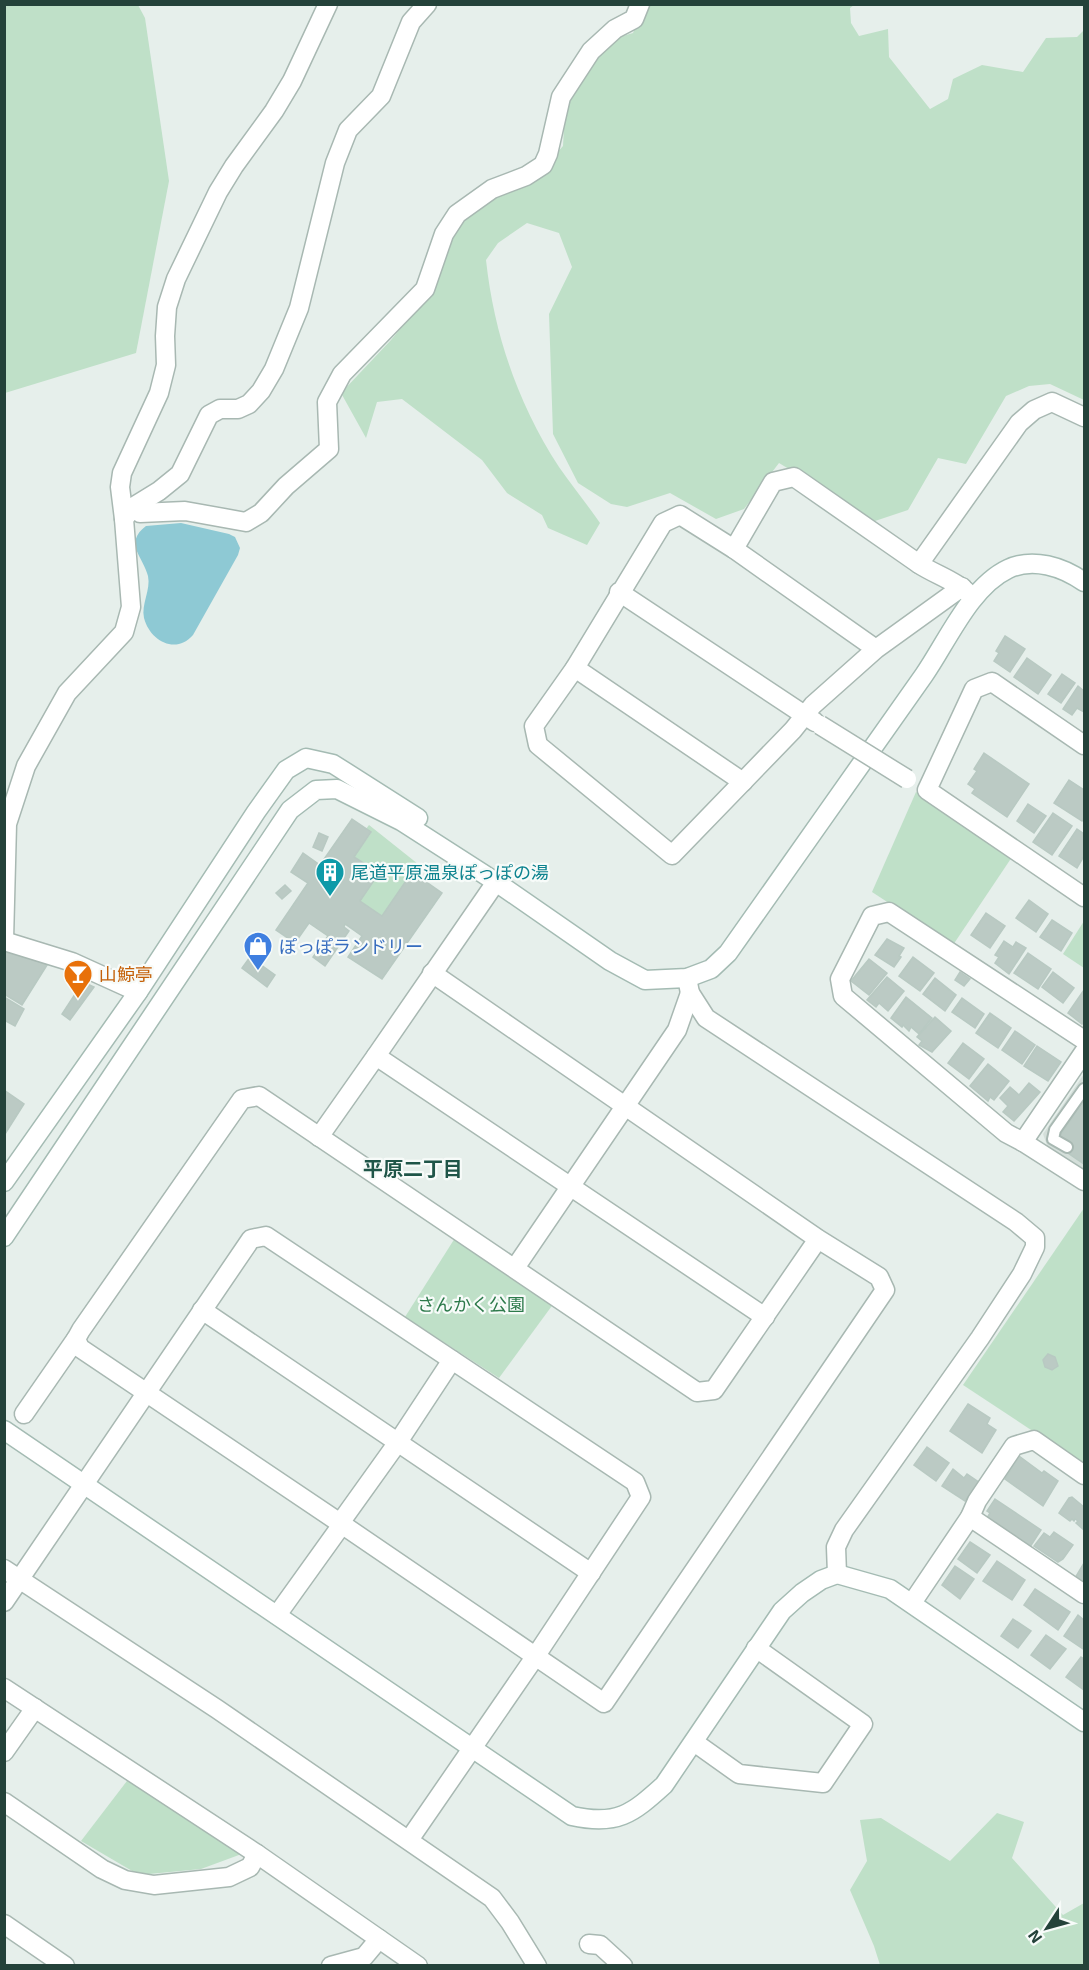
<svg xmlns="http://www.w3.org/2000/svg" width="1089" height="1970" viewBox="0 0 1089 1970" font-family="'Exo 2','Noto Sans JP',sans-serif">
  <rect width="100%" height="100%" fill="#e6efeb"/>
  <!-- built -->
  <path fill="#d4dfda" d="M1084 1074V1171L1048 1148 1043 1134Z"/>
  <!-- green -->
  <g fill="#bfe0c8">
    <path d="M5 4 138 5 145 18 169 181 136 353 5 393Z"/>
    <path d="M644 5H854L850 8 851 23 859 36 888 29 889 57 930 109 948 99 953 79 982 65 1023 72 1046 38 1077 37 1084 30V400L1050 384 1029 386 1006 396 966 464 938 458 908 510 875 521 779 463 744 509 716 519 670 493 627 507 611 504 578 483 553 434 549 314 572 267 559 233 527 223 498 243 486 260C494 334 518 404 559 467 572 486 587 504 600 523L587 545 548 528 542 515 507 493 482 460 402 399 377 402 366 438 341 393 391 340 429 294 461 214 547 164 563 146 565 108 591 61 616 38 633 33Z"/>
    <path d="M916 792 1012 857 953 945 872 892Z"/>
    <path d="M369 825 418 864 382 916 360 901 379 873 354 857 371 833 366 829Z"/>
    <path d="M1084 921V968L1063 954Z"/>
    <path d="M1084 1208V1465L963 1385Z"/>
    <path d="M455 1238 554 1303 499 1378 405 1317Z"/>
    <path d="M130 1777 247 1852 201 1869 139 1875 81 1841Z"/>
    <path d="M997 1813 1024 1822 1012 1858 1063 1915 1084 1903V1965H880L874 1946 850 1890 867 1861 860 1820 881 1818 950 1861Z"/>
  </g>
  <!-- water -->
  <path fill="#8ec9d4" d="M181 523 229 534 235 537 240 548 238 555 193 635C176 655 150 641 144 618 141 604 151 590 148 576 144 558 123 543 146 526Z"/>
  <!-- building -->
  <g fill="#bbcac4" stroke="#b8c9c2" stroke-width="1.5">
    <path d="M1005 636 1025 649 1010 672 994 661 999 653 996 651Z"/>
    <path d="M1027 658 1051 675 1038 694 1014 677Z"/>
    <path d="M1062 674 1075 683 1061 703 1048 694Z"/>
    <path d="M1078 686 1084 691V712L1077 708 1072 715 1063 709Z"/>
    <path d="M984 753 1029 784 1007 817 972 793 975 789 968 784 977 771 974 769Z"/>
    <path d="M1069 780 1084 790V818L1082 821 1054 803Z"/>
    <path d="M1028 804 1046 816 1034 833 1017 821Z"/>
    <path d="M1053 813 1072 826 1052 855 1033 842Z"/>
    <path d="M352 819 371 832 354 857 379 873 360 901 382 916 412 872 442 893 382 979 348 957 362 936 345 924 344 927 349 931 325 966 313 957 328 936 309 923 295 943 276 930 308 883 291 872 303 853 320 865Z"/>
    <path d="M1077 829 1084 834V856L1077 868 1059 856Z"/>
    <path d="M319 833 328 837 322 851 313 847Z"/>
    <path d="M285 885 291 891 282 899 276 893Z"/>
    <path d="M1029 900 1048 914 1036 932 1016 918Z"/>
    <path d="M986 913 1005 926 990 948 971 935Z"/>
    <path d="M1052 920 1072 933 1061 951 1040 937Z"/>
    <path d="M887 939 904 948 899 956 901 957 894 967 875 955Z"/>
    <path d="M1004 941 1013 947 1016 942 1026 948 1009 974 995 963 999 957 995 955Z"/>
    <path d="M5 948 47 965 22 1005 4 994Z"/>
    <path d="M1028 953 1051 969 1038 989 1014 973Z"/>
    <path d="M250 957 275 975 267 987 242 968Z"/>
    <path d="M913 957 934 973 920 991 899 976Z"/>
    <path d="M869 959 887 973 869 995 851 981Z"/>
    <path d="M960 972 970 979 964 986 955 980Z"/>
    <path d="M1053 972 1074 988 1063 1003 1042 987Z"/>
    <path d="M887 977 904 991 888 1011 879 1003 876 1007 867 1000Z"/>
    <path d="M935 978 956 995 945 1011 923 994Z"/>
    <path d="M83 982 94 987 70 1020 62 1014Z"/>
    <path d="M1084 990V1020L1082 1024 1068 1013Z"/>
    <path d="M4 997 24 1009 15 1026 4 1020Z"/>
    <path d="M906 997 932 1018 919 1034 911 1027 909 1031 903 1025 902 1027 891 1018Z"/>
    <path d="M962 998 984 1014 975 1028 952 1012Z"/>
    <path d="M990 1013 1011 1028 998 1048 976 1033Z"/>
    <path d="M935 1017 951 1031 932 1052 919 1045 922 1041 917 1037Z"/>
    <path d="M1015 1031 1035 1045 1022 1064 1002 1050Z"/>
    <path d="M963 1043 984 1059 969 1079 948 1063Z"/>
    <path d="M1037 1046 1061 1062 1048 1081 1024 1066Z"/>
    <path d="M988 1064 1009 1081 994 1100 990 1097 988 1101 970 1086Z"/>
    <path d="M1029 1083 1040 1092 1014 1121 1003 1112 1008 1106 1000 1098 1010 1087 1019 1095Z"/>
    <path d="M4 1090 24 1104 5 1134 4 1133Z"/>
    <path d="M1084 1099V1164L1065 1151 1059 1137Z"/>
    <path d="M1048 1354 1055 1357 1058 1366 1052 1370 1045 1367 1043 1360Z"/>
    <path d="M968 1404 990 1418 987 1424 996 1430 982 1453 950 1431Z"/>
    <path d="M927 1447 949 1463 936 1481 914 1465Z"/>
    <path d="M1019 1456 1042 1473 1044 1471 1058 1481 1043 1506 1005 1479Z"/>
    <path d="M953 1469 964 1478 967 1474 980 1483 965 1501 942 1486Z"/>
    <path d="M1072 1497 1084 1507V1530L1076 1523 1078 1521 1075 1519 1074 1521 1072 1519 1070 1521 1059 1513 1069 1498Z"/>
    <path d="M995 1499 1041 1530 1030 1547 987 1518 990 1513 987 1511Z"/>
    <path d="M1054 1532 1073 1545 1063 1559 1058 1562 1034 1546 1044 1533 1050 1537Z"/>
    <path d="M970 1542 990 1555 977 1573 958 1559Z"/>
    <path d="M997 1561 1025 1580 1012 1600 983 1581Z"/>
    <path d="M1084 1563V1585L1075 1578Z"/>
    <path d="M955 1566 974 1579 960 1599 942 1585Z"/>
    <path d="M1035 1589 1070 1612 1058 1630 1024 1605Z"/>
    <path d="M1078 1615 1084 1620V1647L1083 1649 1064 1636Z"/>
    <path d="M1013 1619 1031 1631 1018 1648 1001 1636Z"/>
    <path d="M1046 1635 1066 1649 1050 1669 1031 1655Z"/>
    <path d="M1081 1657 1084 1659V1690L1066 1677Z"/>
  </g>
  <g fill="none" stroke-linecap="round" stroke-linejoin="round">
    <!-- lane casing -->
    <g stroke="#a8b8b2" stroke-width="14">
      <path id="lane" d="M1067 1147 1053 1139 1055 1130 1084 1089"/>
    </g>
    <!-- street casing -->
    <g stroke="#a8b8b2" stroke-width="21">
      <g id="street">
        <path d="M133 507 140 513 185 511 246 522 261 513 286 486 329 449 327 402 342 374 425 289 444 234 457 214 492 189 526 176 543 165 548 154 561 97 591 51 615 29 634 19 640 4"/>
        <path d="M124 519 120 487 122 473 159 393 166 365 165 336 167 307 176 279 218 192 234 166 274 111 292 81 328 4"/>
        <path d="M734 549 773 482 794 477 919 564C934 574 956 581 968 593"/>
        <path d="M919 564 1019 423 1034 410 1052 402 1084 417"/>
        <path d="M619 592 815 722"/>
        <path d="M876 649 734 549 680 515 663 523 575 668 534 726 538 745 672 855 793 730 813 705 876 649 962 587"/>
        <path d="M575 668 743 782"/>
        <path d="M1084 745 992 682 974 689 927 790 1084 897"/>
        <path d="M4 940 7 824 26 766 67 693 124 632 131 607 124 519 133 507 159 491 180 474 209 415 220 409H238L249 404 261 391 274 369 299 308 335 163 348 130 381 96 411 22 427 4"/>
        <path d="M4 941 72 962 138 992"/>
        <path d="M432 973 818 1239 879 1277 885 1290 604 1703 340 1523 80 1348 76 1339 81 1330 242 1099 259 1096 697 1392 714 1390 818 1239"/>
        <path d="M687 978 690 993 706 1018 1016 1222 1035 1238V1247L1022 1274 980 1338 844 1530 836 1547 837 1574"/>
        <path d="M1084 1040 889 912 872 916 840 979 843 996 1006 1133 1023 1142 1084 1181"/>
        <path d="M376 1056 765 1317"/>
        <path d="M319 1137 376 1056 496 882"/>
        <path d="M1023 1142 1084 1052"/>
        <path d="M515 1268 677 1030 690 993"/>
        <path d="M202 1310 591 1573"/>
        <path d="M24 1414 76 1339"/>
        <path d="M970 1517 1084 1594"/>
        <path d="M4 1569 217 1709 492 1898 510 1922 537 1966"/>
        <path d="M4 1602 251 1239 266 1236 635 1482 641 1497 535 1657 409 1840"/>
        <path d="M912 1603 970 1517 977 1501 1014 1446 1034 1440 1084 1475"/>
        <path d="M277 1615 338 1530 340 1523 398 1442 452 1360"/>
        <path d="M4 1688 257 1854 418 1966"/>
        <path d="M694 1742 739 1774 823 1783 863 1724 756 1648"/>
        <path d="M4 1752 35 1708"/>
        <path d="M4 1802 102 1869 125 1880 154 1885 229 1877 250 1867 257 1854"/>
        <path d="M4 1924 65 1966"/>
        <path d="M589 1944 600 1945 623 1966"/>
        <path d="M331 1966 364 1957 379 1939"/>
      </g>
    </g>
    <!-- secondary casing -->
    <g stroke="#a4bbb3" stroke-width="21">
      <g id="secondary">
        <path d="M4 1182 138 992 256 812 286 770 306 758 333 764 418 818"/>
        <path d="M4 1237 290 810 316 790 337 789 401 821 496 882 610 961 645 980 687 978 711 969 728 953C793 860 859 768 924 675 947 642 970 587 1008 569 1033 557 1063 567 1084 582"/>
        <path d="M4 1430 572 1816C617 1826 632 1814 664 1785L782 1611 802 1593 821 1580 837 1574 890 1589 1084 1722"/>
      </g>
    </g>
    <!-- lane -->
    <use href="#lane" stroke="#fff" stroke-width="10"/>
    <!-- street -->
    <use href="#street" stroke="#fff" stroke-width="18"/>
    <!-- secondary -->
    <use href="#secondary" stroke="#fff" stroke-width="18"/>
    <!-- street-bridge casing -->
    <g stroke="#a8b8b2" stroke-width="21" stroke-linecap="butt">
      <path id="street-bridge" d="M820 725 907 779"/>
    </g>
    <!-- street-bridge -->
    <use href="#street-bridge" stroke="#fff" stroke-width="18"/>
  </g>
  <!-- icons -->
  <defs>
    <g id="building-pin" transform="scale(1.5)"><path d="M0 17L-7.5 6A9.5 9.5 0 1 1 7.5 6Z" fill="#0f9aa8" stroke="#f7fbf9"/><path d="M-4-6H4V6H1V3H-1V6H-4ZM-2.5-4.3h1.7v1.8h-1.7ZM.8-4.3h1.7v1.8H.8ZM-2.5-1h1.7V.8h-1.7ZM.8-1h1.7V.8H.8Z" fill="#fff"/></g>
    <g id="shop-pin" transform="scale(1.5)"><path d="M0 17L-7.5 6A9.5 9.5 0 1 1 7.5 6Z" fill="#3f7fe0" stroke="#f7fbf9"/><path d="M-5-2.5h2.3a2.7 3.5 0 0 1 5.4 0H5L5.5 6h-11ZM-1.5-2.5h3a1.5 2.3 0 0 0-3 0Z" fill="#fff"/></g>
    <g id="bar-pin" transform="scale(1.5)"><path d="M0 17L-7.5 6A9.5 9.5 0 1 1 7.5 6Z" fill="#e8710a" stroke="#f7fbf9"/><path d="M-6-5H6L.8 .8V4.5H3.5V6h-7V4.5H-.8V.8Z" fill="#fff"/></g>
  </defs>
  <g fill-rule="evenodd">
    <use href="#building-pin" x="330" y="872"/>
    <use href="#shop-pin" x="258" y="946"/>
    <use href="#bar-pin" x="78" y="974"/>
  </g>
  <g text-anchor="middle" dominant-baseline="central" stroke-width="4.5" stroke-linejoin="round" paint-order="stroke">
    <!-- culture labels -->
    <g font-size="18" fill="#0d838f" stroke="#f7fbf9" text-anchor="start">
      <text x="351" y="872">尾道平原温泉ぽっぽの湯</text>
    </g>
    <!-- shop labels -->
    <g font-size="18" fill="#366cbe" stroke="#f7fbf9" text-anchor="start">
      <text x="279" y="946">ぽっぽランドリー</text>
    </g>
    <!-- food labels -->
    <g font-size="18" fill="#c56008" stroke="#f7fbf9" text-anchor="start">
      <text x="99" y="974">山鯨亭</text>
    </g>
    <!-- park labels -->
    <g font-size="18" fill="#2d7a4b" stroke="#f7fbf9">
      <text x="471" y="1304">さんかく公園</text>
    </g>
    <!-- neighbourhood labels -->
    <g font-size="20" font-weight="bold" fill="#1f5548" stroke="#f7fbf9">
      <text x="413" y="1168">平原二丁目</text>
    </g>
  </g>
  <!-- border -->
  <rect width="1089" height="1970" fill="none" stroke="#24423a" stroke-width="12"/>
  <!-- north arrow -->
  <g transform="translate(1047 1928) rotate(234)" stroke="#f7fbf9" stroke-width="4.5" paint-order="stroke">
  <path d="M0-4.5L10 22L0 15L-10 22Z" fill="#24423a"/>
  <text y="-9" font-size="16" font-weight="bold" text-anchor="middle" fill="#24423a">N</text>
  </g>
</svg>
